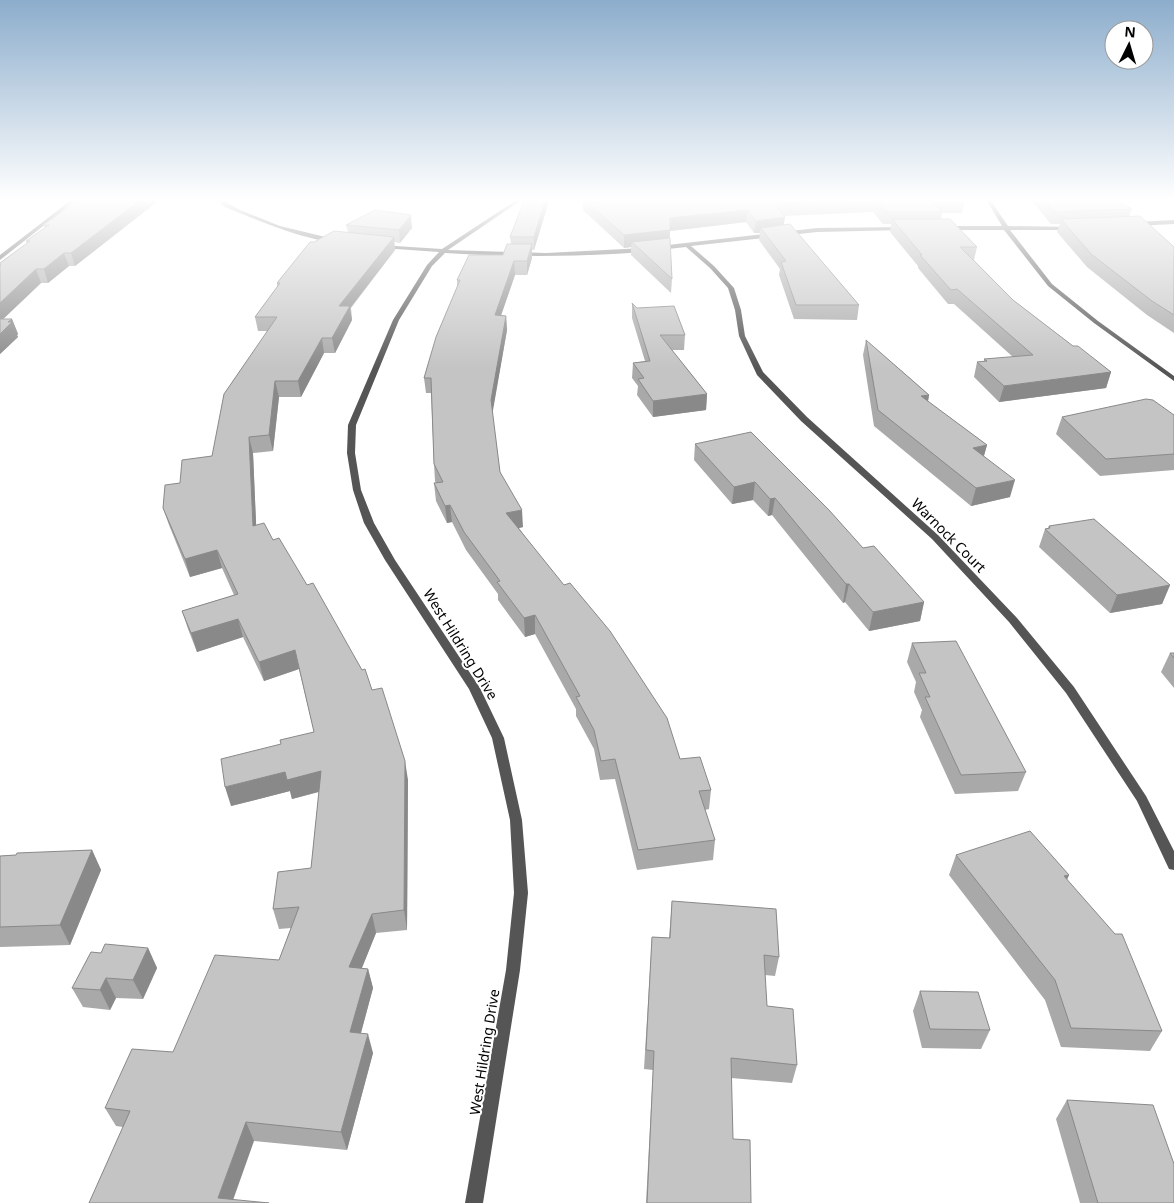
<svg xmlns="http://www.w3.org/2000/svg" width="1174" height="1203" viewBox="0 0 1174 1203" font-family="'Noto Sans',sans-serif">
  <rect width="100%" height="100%" fill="#fff"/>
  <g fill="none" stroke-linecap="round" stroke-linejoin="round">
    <!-- street -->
    <g fill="#555" fill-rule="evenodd">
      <path d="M70 201H75L0 260V255Z"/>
      <path d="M219 201H224L240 210 280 226 338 240C322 248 242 214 223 206Z"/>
      <path d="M515 201H520L448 250 546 253 644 248 647 250 644 252C577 257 511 257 445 253L432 266 399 320 356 425 355 453 361 490 374 523 395 560 480 688 504 738 522 820 528 893 520 970 483 1203H465L506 970 514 893 510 820 492 738 469 689 385 560 364 523 353 490 347 453 348 425 393 320 427 265 439 252 382 248 379 246 380 245 442 249Z"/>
      <path d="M987 201H991L1008 226 1073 227 1074 228 1071 230H1010L1052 284 1098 321 1174 376V381L1094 323 1048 286 1004 230H945L942 228 945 226H1002Z"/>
      <path d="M1174 220V224L1135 226 1132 224 1135 222Z"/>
      <path d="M905 227 906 228 903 230 817 232 691 246 714 266 734 288 741 310 745 336 763 372 807 417 938 535 1017 618 1074 687 1146 796 1174 851V870L1169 869 1137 801 1066 693 1009 622 932 539 801 421 757 375 739 336 735 310 728 288 710 268 686 247 659 250 656 248 659 246 817 228Z"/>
    </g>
  </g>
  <!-- wall -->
  <g fill="#a9a9a9">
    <path d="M78 201H158L75 266H69L48 283H41L3 319H12L18 334 17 335 18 337 0 354V263L27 244 26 241 45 228 43 225Z"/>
    <path d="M524 201H548V204L534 250H532V258L527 275H515L501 315 506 316 507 330 492 413 500 472 523 527 519 528 680 759 711 790 709 809 705 810 715 840 713 860 637 870 615 779 600 780 594 749 576 716V709L535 634 525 637 498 600V594L466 550 452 522 447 523 436 501 434 483H436L435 481 434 464 431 393H426L424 378 457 287V280L503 255 511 244 510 237Z"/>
    <path d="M583 201H965L962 213H942L941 219 977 247 974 260 1013 300 1073 346 1111 372 1106 388 999 402 974 377 977 362 984 361V359L1013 357 954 304H948L918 268V266L890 232 891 224H883L873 212 783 216 784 225 859 305 857 320 794 319 779 275 780 269 759 240 760 233H754L746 222 670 231V238L672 279 671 293 631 255V247L624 248 583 210Z"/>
    <path d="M1032 201H1119L1132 209 1129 216 1174 247V333L1147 315 1087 267 1057 232 1060 224H1051Z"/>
    <path d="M346 225 412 228 400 243 394 242 395 250 351 308 352 320 335 353H324L301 397H279L273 451 253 453 256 525 273 540 307 585 372 690 408 780 407 930 376 933 362 968 368 969 373 988 361 1033 373 1053 347 1150 254 1141 89 1203 123 1127 116 1126 105 1108 173 1052 279 960 291 928 279 929 273 909 311 868 319 792 292 799 290 791 231 806 281 744 314 732 299 669 264 681 243 637 197 652 188 629 182 611 234 595 222 568 190 577 169 525 163 508 180 483 212 456 267 331H258L255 317 277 287V283L314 242 348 232Z"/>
    <path d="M632 303 637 308 685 335 684 350H672L707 394 706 410 653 417 637 395 638 386 632 378 633 363 645 361 632 318Z"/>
    <path d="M866 340 929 395 928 402 987 445 984 456 1010 497 971 506 874 426 863 355Z"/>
    <path d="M1174 415V470L1100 476 1056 434 1062 417Z"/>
    <path d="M695 444 863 548 924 602 920 621 869 631 845 602 843 603 772 515 768 516 753 500 732 504 694 460Z"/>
    <path d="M1049 526 1170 585 1162 604 1110 613 1039 547 1045 529 1048 528Z"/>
    <path d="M912 643 1026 772 1018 791 955 794 920 717 922 710 914 692 916 682 907 662Z"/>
    <path d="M1170 653H1174V688L1161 672Z"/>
    <path d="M92 850 101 870 70 945 0 947V856Z"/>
    <path d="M956 855 1069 875 1067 880 1162 1031 1150 1051 1061 1047 1045 1000 949 875Z"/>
    <path d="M672 901 779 957 775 976 765 975 767 1006 797 1065 792 1083 731 1078 733 1139 751 1203H646L653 1070 644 1069 652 937 669 938Z"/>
    <path d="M148 948 157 968 143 999 116 998 110 1010 83 1007 72 988 101 953Z"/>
    <path d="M920 991 990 1030 981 1049 922 1048 913 1011Z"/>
    <path d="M1067 1100 1174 1203H1080L1056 1119Z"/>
  </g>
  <!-- shaded-wall -->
  <g fill="#898989">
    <path d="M139 201H158L75 266 71 253Z"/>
    <path d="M545 201H548V204L534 250V237Z"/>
    <path d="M748 210 746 222 670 231 669 243 632 242 631 247 624 248V235L670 218Z"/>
    <path d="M411 215 412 228 400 243 399 230Z"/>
    <path d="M785 217 783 230 761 228 760 233H754L756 221Z"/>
    <path d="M394 237 395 250 350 308 352 320 335 353 332 338 339 306Z"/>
    <path d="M532 244V258L527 275V261Z"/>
    <path d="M64 253 69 266 48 283 44 269Z"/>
    <path d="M514 261 515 275 496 330 495 315Z"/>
    <path d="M36 269 41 283 0 322V303Z"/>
    <path d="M506 316 507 330 492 416 491 400Z"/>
    <path d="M12 319 18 334 17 335 18 337 0 354V334L8 322Z"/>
    <path d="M322 338 324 353 301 397 298 381Z"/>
    <path d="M1111 372 1106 388 999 402 1004 386Z"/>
    <path d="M275 381 279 397 273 451 269 435Z"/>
    <path d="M707 394 706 410 653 417V401Z"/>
    <path d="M929 395 926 411 921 396Z"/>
    <path d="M249 437 253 453 257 544 253 526Z"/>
    <path d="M987 445 982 462 973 448Z"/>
    <path d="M1015 480 1010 497 971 506 976 488Z"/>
    <path d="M755 482 753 500 732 504 734 487Z"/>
    <path d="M775 498 772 515 768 516 770 499Z"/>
    <path d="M450 505 452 522 447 523 445 506Z"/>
    <path d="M522 510 523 527 507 531 506 513Z"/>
    <path d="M217 550 222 568 190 577 185 559Z"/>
    <path d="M846 584H849L845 602 843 603Z"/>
    <path d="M1170 585 1162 604 1110 613 1117 595Z"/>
    <path d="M924 602 920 621 869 631 873 612Z"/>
    <path d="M535 615V634L525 637 524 618Z"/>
    <path d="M238 619 243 637 197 652 191 633Z"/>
    <path d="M295 650 299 669 264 681 259 662Z"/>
    <path d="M405 761 408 780 407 930 404 910Z"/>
    <path d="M321 771 325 790 292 799 290 791 231 806 225 787 285 772Z"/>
    <path d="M92 850 101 870 70 945 60 925Z"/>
    <path d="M1069 875 1060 894 1064 876Z"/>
    <path d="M372 914 376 933 354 987 349 967Z"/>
    <path d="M148 948 157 968 143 999 133 980Z"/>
    <path d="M368 969 373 988 356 1051 350 1032Z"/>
    <path d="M106 978 116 998 110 1010 100 990Z"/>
    <path d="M368 1034 373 1053 347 1150 341 1132Z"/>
    <path d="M246 1122 254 1141 232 1203 218 1198Z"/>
  </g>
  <!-- building -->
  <g fill="#c4c4c4" stroke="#898989">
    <path d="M78 201H139L71 253H64L44 269H36L0 303V265H1H0V263L30 241H26L49 225H43Z"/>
    <path d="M524 201H545L534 237H510Z"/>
    <path d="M586 201H847L774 204 785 217 756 221 748 210 670 218V230L624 235Z"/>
    <path d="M876 201H931L942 212H886Z"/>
    <path d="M1045 201H1119L1132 209 1054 212Z"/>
    <path d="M375 210 411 215 399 230 346 225Z"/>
    <path d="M1140 216 1174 247V315L1152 301 1091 254 1061 219Z"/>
    <path d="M892 219H950L977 247H960L1013 300 1073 346H1078L1111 372 1004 386 977 362 987 361 984 359 1033 355 957 289 951 290 920 255H922Z"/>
    <path d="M790 224 859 305H796L781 262 786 261 761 228Z"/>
    <path d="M334 231 394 237 339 306H350L332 338H322L298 381H275L269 435 249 437 253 526 264 523 273 540 279 538 307 585 313 583 362 670 365 669 372 690 382 688 405 761 404 910 372 914 349 967 368 969 350 1032 368 1034 341 1132 246 1122 218 1198 269 1203H89L130 1111 105 1108 132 1049 173 1052 215 955 279 960 299 907 273 909 278 872 311 868 321 771 287 780 285 772 225 787 221 759 281 744 280 740 314 732 295 650 259 662 238 619 191 633 182 611 238 594 217 550 185 559 163 508 165 485 180 483 182 460 212 456 224 394 277 317H255L280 283H277L310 242H314Z"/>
    <path d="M670 238 672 279 632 242Z"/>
    <path d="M507 244H532L527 261H514L495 315 506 316 491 400 500 472 522 510 506 513 564 585 570 583 610 631 667 718 680 759 700 757 711 790 699 791 715 840 638 850 615 759 601 761 594 730 576 697 580 696 535 615 524 618 497 582 500 581 464 532 450 505 445 506 434 483 443 482 434 464 431 378H424L436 337 460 280H457L469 255H503Z"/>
    <path d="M632 303 637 308 674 306 685 335H660L707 394 653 401 638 379 644 378 633 363 650 361Z"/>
    <path d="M0 319H12L8 322H12L0 334Z"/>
    <path d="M866 340 929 395 921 396 987 445 973 448 1015 480 976 488 878 410Z"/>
    <path d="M1146 399 1153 400 1174 415V454L1106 459 1062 417Z"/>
    <path d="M751 432 829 510 863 548 874 546 924 602 873 612 849 584H846L775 498 770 499 755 482 734 487 695 444Z"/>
    <path d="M1094 519 1170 585 1117 595 1045 529 1050 528 1049 526Z"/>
    <path d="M956 641 1026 772 961 775 925 697H930L919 673H926L912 643Z"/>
    <path d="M1170 653H1174V658Z"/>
    <path d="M1030 831 1069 875 1064 876 1115 934H1122L1162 1031 1071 1028 1055 980 956 855Z"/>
    <path d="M92 850 60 925 0 927V856L16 855 17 853Z"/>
    <path d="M672 901 776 909 779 957 764 955 767 1006 793 1009 797 1065 731 1058 733 1139 750 1140 751 1203H647L654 1051 646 1050 652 937 670 938Z"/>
    <path d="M105 944 148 948 133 980 106 978 100 990 72 988 91 952 101 953Z"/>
    <path d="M920 991 978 992 990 1030 930 1029Z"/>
    <path d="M1067 1100 1153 1105 1174 1164V1203H1098Z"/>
  </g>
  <!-- sky -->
  <linearGradient id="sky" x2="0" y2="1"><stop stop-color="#8cadcc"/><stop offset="0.54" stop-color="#fff"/><stop offset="1" stop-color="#fff" stop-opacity="0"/></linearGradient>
  <rect width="1174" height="369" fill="url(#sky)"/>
  <g text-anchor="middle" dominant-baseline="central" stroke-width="4" stroke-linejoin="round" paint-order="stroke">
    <!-- street labels -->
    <g font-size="14" fill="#000" stroke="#fff">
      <text transform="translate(949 535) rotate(45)">Warnock Court</text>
      <text transform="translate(461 644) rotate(58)">West Hildring Drive</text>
      <text transform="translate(484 1052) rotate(-81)">West Hildring Drive</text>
    </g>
  </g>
  <!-- north arrow -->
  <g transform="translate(1129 45) rotate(5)"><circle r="24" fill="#ffffff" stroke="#999999"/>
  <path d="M0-4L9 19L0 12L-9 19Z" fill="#000000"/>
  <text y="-8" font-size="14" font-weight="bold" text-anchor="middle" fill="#000000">N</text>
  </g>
</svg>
